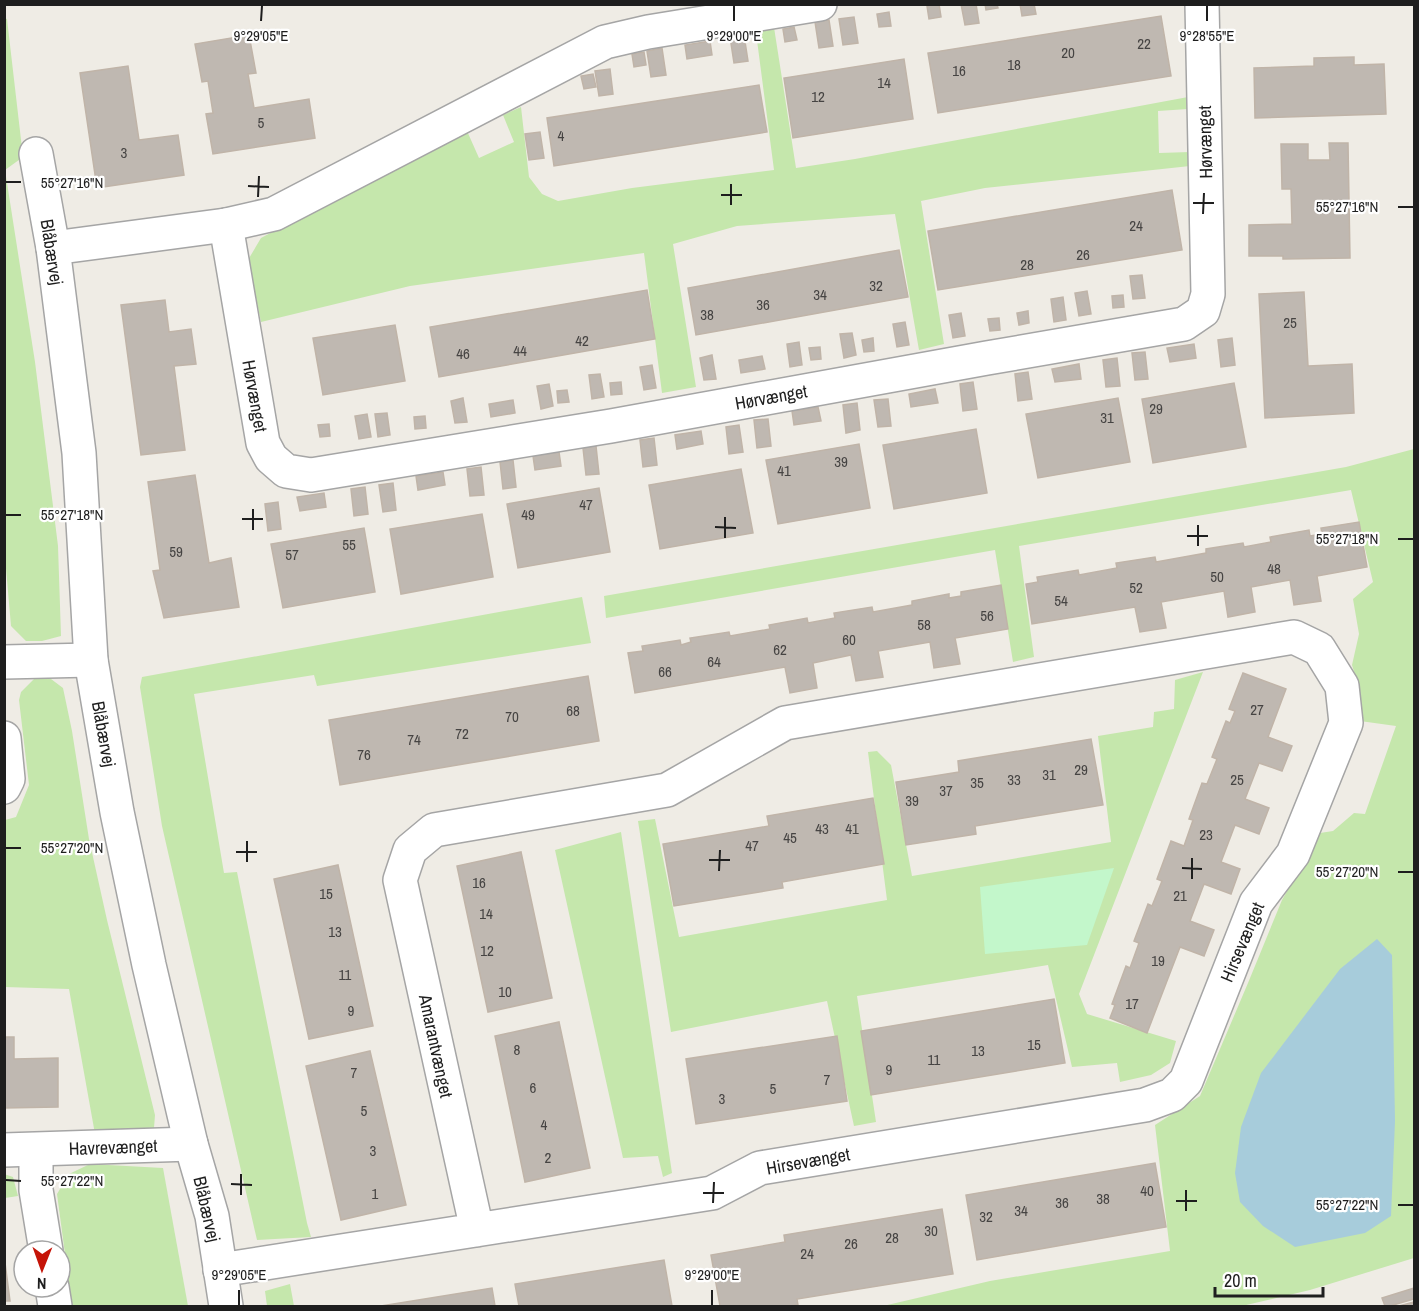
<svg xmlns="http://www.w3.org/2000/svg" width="1419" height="1311" viewBox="0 0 1419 1311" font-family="'Archivo Narrow',sans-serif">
  <rect width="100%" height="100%" fill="#efece5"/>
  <!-- grass -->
  <g fill="#c5e7ac">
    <path d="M4 18 7 19 23 157 5 170 35 362 58 546 61 636 42 641H26L11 626 5 557Z"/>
    <path d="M773 21 796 168 855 159 1188 97V109L1158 111 1159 153 1190 152V166L985 188 921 201 944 344 919 350 895 214 737 226 673 244 696 387 662 393 644 253 410 286 261 322 248 260 261 238 431 148 467 131 479 158 514 142 503 115 521 107 529 177 542 194 558 201 632 188 774 170 755 25Z"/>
    <path d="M1414 449V1258L1310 1290 1242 1306H883L990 1281 1170 1251 1155 1125 1200 1096 1248 983 1282 900 1320 833 1333 831 1354 813 1365 814 1396 726 1360 721 1359 688 1352 665 1359 634 1353 599 1373 582 1351 490 1019 546 1034 657 1013 662 995 550 606 618 604 596 1346 467Z"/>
    <path d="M582 597 591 643 317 686 314 675 194 694 224 873 237 872 307 1223 311 1237 257 1240 162 826 140 687 142 677Z"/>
    <path d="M1203 672 1079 994 1087 1014 1176 1041 1170 1063 1151 1075 1120 1082 1117 1063 1072 1067 1048 965 857 996 876 1122 854 1126 827 1001 671 1032 638 821 655 819 679 937 887 900 868 752 877 751 891 765 912 876 1111 842 1098 736 1153 727 1154 712 1174 709 1175 680Z"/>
    <path d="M35 678 51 679 63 688 72 731 89 839 107 920 155 1115 154 1128 95 1134 69 989 5 987V820L16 817 29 785 19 700 21 692Z"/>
    <path d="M621 832 672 1173 663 1177 658 1156 623 1158 555 850Z"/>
    <path d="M90 1164 163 1168 188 1306H72L57 1194 69 1174Z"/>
    <path d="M4 1174 13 1177 18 1196 5 1198Z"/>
    <path d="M290 1284 294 1306H267L265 1291Z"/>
  </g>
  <!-- park -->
  <path fill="#c3f7cb" d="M1114 868 1087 945 985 954 980 887Z"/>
  <!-- water -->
  <path fill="#a7ccdb" d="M1377 939 1392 955 1395 1121 1391 1216 1365 1233 1295 1247 1263 1226 1240 1202 1235 1173 1241 1127 1261 1073 1340 969Z"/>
  <!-- building -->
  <g fill="#bfb8b1" stroke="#c0b4a8" stroke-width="1.5">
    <path d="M934 4H939L941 17 929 19 927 6Z"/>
    <path d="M961 4H976L979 23 965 25Z"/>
    <path d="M985 4H997L998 8 986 10Z"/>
    <path d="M1020 4H1034L1036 14 1022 16Z"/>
    <path d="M889 12 891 26 879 27 877 14Z"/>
    <path d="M1161 16 1171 76 938 113 928 53Z"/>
    <path d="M854 17 858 43 843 45 839 19Z"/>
    <path d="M829 20 833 46 819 48 815 22Z"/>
    <path d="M794 27 797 40 785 42 783 29Z"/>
    <path d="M249 35 256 73 248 74 254 108 309 99 315 138 213 154 206 114 213 113 208 81 202 82 195 44Z"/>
    <path d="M744 35 748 61 734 63 730 37Z"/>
    <path d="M710 41 712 55 687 59 685 45Z"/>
    <path d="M662 48 666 75 651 77 647 51Z"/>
    <path d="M644 52 646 65 634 67 632 54Z"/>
    <path d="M1354 57V65L1384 64 1386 114 1255 118 1254 68 1314 66V58Z"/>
    <path d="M904 59 913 119 793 138 784 78Z"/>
    <path d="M128 66 139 140 178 135 184 175 97 188 80 73Z"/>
    <path d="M610 69 613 94 599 96 595 71Z"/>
    <path d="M593 74 596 87 584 89 581 76Z"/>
    <path d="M759 85 767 132 554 166 547 118Z"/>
    <path d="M540 132 544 158 529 160 525 134Z"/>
    <path d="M1329 143H1348L1350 258 1283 259V256H1249V225L1292 224 1291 189H1282L1281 144H1308V160H1330Z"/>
    <path d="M1172 190 1182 250 938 290 928 231Z"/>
    <path d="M899 250 908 297 696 335 688 288Z"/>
    <path d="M1142 275 1145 298 1133 299 1130 276Z"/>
    <path d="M647 290 655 339 439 377 430 327Z"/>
    <path d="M1087 291 1091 314 1079 316 1075 293Z"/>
    <path d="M1304 292 1308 366 1352 364 1354 413 1265 418 1259 294Z"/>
    <path d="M1123 295 1124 307 1113 308 1112 296Z"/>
    <path d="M1063 297 1066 320 1054 322 1051 299Z"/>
    <path d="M165 300 169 332 191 329 196 364 174 366 185 450 141 455 121 305Z"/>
    <path d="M1028 311 1029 323 1019 325 1017 313Z"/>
    <path d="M961 313 965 336 953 338 949 315Z"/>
    <path d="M999 318 1000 330 990 331 988 319Z"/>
    <path d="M905 322 909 345 897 347 893 324Z"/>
    <path d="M395 325 405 381 323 395 313 338Z"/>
    <path d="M852 333 856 355 844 358 840 334Z"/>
    <path d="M873 338 874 351 864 352 862 340Z"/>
    <path d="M1232 338 1235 365 1221 367 1218 340Z"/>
    <path d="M799 342 802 365 790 367 787 344Z"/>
    <path d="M1194 344 1196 358 1170 362 1167 348Z"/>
    <path d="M820 347 821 359 811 360 809 348Z"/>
    <path d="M1145 352 1148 379 1135 380 1132 353Z"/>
    <path d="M712 355 716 379 704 380 700 358Z"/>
    <path d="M762 356 765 369 741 373 739 360Z"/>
    <path d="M1117 358 1120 386 1106 387 1103 360Z"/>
    <path d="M1079 364 1081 379 1055 382 1052 369Z"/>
    <path d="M652 365 656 388 644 390 640 367Z"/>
    <path d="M1028 372 1032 399 1018 401 1015 374Z"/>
    <path d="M600 374 604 397 592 399 589 375Z"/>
    <path d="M621 382 622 394 611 395 610 383Z"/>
    <path d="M973 382 977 409 963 411 960 384Z"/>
    <path d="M1234 383 1246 447 1153 463 1142 399Z"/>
    <path d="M549 384 553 406 541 409 537 386Z"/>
    <path d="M935 389 938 403 911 407 909 394Z"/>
    <path d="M567 390 569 402 558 403 557 391Z"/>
    <path d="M463 398 467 422 455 423 451 401Z"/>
    <path d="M1118 398 1130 462 1038 478 1026 414Z"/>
    <path d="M888 399 891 426 878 427 874 400Z"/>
    <path d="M513 400 515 413 491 417 489 404Z"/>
    <path d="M857 403 860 430 846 433 843 405Z"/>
    <path d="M818 407 821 421 794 425 792 411Z"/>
    <path d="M387 413 390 435 378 437 375 414Z"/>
    <path d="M367 414 371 437 359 439 355 416Z"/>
    <path d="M425 416 426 428 415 429 414 417Z"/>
    <path d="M768 419 771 446 757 448 754 420Z"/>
    <path d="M329 424 330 436 320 437 318 425Z"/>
    <path d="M739 425 743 452 729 454 726 427Z"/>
    <path d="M976 429 987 493 894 509 883 445Z"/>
    <path d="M701 431 703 444 677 449 675 435Z"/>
    <path d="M654 438 657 465 643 467 640 440Z"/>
    <path d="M859 444 870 508 778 524 766 460Z"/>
    <path d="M596 446 599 474 586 475 583 448Z"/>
    <path d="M559 452 561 466 535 470 533 456Z"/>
    <path d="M513 460 516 487 503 489 500 462Z"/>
    <path d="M481 467 484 495 470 496 467 469Z"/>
    <path d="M741 469 753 533 660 549 649 485Z"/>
    <path d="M443 472 445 485 418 490 416 476Z"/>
    <path d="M195 475 209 563 231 558 239 607 164 618 153 571 160 570 148 482Z"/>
    <path d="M393 483 396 510 383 512 379 485Z"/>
    <path d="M365 487 368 514 354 516 351 489Z"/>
    <path d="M599 488 610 552 518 568 507 504Z"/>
    <path d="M324 493 326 507 300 511 297 497Z"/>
    <path d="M278 502 281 529 268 531 265 504Z"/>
    <path d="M482 514 493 577 401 594 390 529Z"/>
    <path d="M1359 522 1367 567 1317 576 1321 601 1294 605 1290 580 1251 587 1255 612 1228 617 1224 591 1161 602 1166 628 1140 632 1135 607 1032 624 1026 584 1038 582 1037 577 1078 570 1079 575 1117 568 1116 563 1155 557 1156 562 1206 553V549L1243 543 1244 547 1271 542 1270 537 1309 530 1310 536 1322 534 1321 528Z"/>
    <path d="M364 528 375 592 283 608 271 544Z"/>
    <path d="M1001 585 1008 629 955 638 960 664 934 668 930 642 878 651 883 677 856 681 851 655 813 663 817 688 790 693 785 667 635 693 628 653 643 651 642 646 680 640 681 645 691 642 690 638 729 632 730 636 770 629 769 625 807 618 808 623 835 618 834 613 872 607 873 612 912 605V601L949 594V598L961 596V592Z"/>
    <path d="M1243 673 1286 689 1268 737 1292 746 1282 771 1259 763 1245 799 1269 808 1259 834 1235 825 1221 862 1240 869 1231 894 1204 884 1190 921 1214 930 1204 956 1180 947 1147 1033 1110 1018 1115 1005 1112 1004 1126 966 1130 968 1139 943 1134 941 1148 904 1152 906 1162 881 1157 879 1171 841 1184 846 1193 820 1189 819 1202 783 1207 784 1217 759 1212 757 1226 721 1230 723 1235 711 1229 709Z"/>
    <path d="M588 676 599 741 340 785 329 720Z"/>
    <path d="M1091 739 1103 805 975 826 976 834 906 845 896 782 959 772 958 761Z"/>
    <path d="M873 798 884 864 782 882 783 888 674 906 663 844 769 826 767 816Z"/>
    <path d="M521 852 552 998 488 1012 457 866Z"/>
    <path d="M338 865 373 1026 309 1039 274 879Z"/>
    <path d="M1054 999 1065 1063 871 1095 861 1031Z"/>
    <path d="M559 1022 590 1168 525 1182 495 1036Z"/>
    <path d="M837 1036 847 1101 696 1124 686 1059Z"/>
    <path d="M4 1037H14V1059L58 1058V1107L4 1108Z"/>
    <path d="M370 1051 406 1205 341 1220 306 1066Z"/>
    <path d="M1155 1163 1166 1227 977 1260 966 1195Z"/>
    <path d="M942 1209 953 1274 797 1299 798 1305 788 1306H720L711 1255 785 1242 784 1235Z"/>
    <path d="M4 1255 10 1301H4Z"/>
    <path d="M664 1260 672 1306H519L515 1284Z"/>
    <path d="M492 1288 495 1306H381Z"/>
    <path d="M1414 1288V1299L1390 1306H1385L1382 1298Z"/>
    <path d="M1414 1302V1306H1399Z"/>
  </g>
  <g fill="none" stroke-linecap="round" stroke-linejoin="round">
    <!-- minor casing -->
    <g stroke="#a5a5a5" stroke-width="36">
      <g id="minor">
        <path d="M36 154 53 248 79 453 91 660 117 812 149 965 191 1144 212 1216 226 1306"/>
        <path d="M226 225 263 443 271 458 286 471 311 475 611 426 987 358 1184 324 1203 311 1208 294 1202 4"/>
        <path d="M53 248 226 225 274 214 605 42 648 32 820 4"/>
        <path d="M4 662 91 660"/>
        <path d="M4 738 8 779 4 787"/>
        <path d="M4 1150 191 1144"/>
        <path d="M36 1150V1190L46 1251"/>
        <path d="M220 1270 712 1193 760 1168 1145 1105 1172 1095 1186 1081 1256 903 1293 854 1346 723 1342 686 1319 649 1294 637 785 723 667 790 434 830 410 850 400 880 477 1230"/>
        <path d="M52 1287 55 1306"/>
      </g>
    </g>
    <!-- minor -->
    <use href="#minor" stroke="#fff" stroke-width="33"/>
  </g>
  <!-- ticks -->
  <path fill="none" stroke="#1e1e1e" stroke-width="2" d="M261 21 262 6M734 21V6M1207 21V6M6 182H21M248 186 269 187M721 195H742M258 197 259 176M1193 203H1214M731 205V184M1398 207H1413M1203 214 1204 193M6 515H21M242 519H263M715 527 736 528M253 530V509M1187 536H1208M725 538V517M1398 539H1413M1198 546V525M6 848H21M236 852H257M709 860H730M247 862V841M1182 868 1202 869M719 871 720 850M1398 872H1413M1192 879V858M6 1180 21 1181M231 1184 252 1185M703 1193H724M241 1195V1174M1176 1201H1197M713 1203 714 1182M1398 1205H1413M1186 1211V1190M239 1305V1290M712 1305V1290"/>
  <g text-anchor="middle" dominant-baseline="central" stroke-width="4.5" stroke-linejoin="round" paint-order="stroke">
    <!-- number labels -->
    <g font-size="15" fill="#464443">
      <text x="1144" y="43">22</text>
      <text x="1068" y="52">20</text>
      <text x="1014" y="64">18</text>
      <text x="959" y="70">16</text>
      <text x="884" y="82">14</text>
      <text x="818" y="96">12</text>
      <text x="261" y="122">5</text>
      <text x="561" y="135">4</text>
      <text x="124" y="152">3</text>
      <text x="1136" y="225">24</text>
      <text x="1083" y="254">26</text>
      <text x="1027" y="264">28</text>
      <text x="876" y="285">32</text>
      <text x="820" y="294">34</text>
      <text x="763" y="304">36</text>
      <text x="707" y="314">38</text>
      <text x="1290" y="322">25</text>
      <text x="582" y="340">42</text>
      <text x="520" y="350">44</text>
      <text x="463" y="353">46</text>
      <text x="1156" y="408">29</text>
      <text x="1107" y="417">31</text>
      <text x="841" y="461">39</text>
      <text x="784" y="470">41</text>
      <text x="586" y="504">47</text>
      <text x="528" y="514">49</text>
      <text x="349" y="544">55</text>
      <text x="176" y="551">59</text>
      <text x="292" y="554">57</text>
      <text x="1274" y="568">48</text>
      <text x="1217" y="576">50</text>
      <text x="1136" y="587">52</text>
      <text x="1061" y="600">54</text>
      <text x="987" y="615">56</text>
      <text x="924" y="624">58</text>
      <text x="849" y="639">60</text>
      <text x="780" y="649">62</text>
      <text x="714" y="661">64</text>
      <text x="665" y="671">66</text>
      <text x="1257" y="709">27</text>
      <text x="573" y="710">68</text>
      <text x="512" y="716">70</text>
      <text x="462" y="733">72</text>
      <text x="414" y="739">74</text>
      <text x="364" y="754">76</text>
      <text x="1081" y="769">29</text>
      <text x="1049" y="774">31</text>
      <text x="1014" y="779">33</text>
      <text x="1237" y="779">25</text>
      <text x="977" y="782">35</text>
      <text x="946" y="790">37</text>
      <text x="912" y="800">39</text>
      <text x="822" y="828">43</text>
      <text x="852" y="828">41</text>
      <text x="1206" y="834">23</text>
      <text x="790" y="837">45</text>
      <text x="752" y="845">47</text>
      <text x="479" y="882">16</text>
      <text x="326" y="893">15</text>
      <text x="1180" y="895">21</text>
      <text x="486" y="913">14</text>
      <text x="335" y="931">13</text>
      <text x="487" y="950">12</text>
      <text x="1158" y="960">19</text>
      <text x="345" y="974">11</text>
      <text x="505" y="991">10</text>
      <text x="1132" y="1003">17</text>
      <text x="351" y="1010">9</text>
      <text x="1034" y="1044">15</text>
      <text x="517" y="1049">8</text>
      <text x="978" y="1050">13</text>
      <text x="934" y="1059">11</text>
      <text x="889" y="1069">9</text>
      <text x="354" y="1072">7</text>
      <text x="827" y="1079">7</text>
      <text x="533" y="1087">6</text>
      <text x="773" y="1088">5</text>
      <text x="722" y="1098">3</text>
      <text x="364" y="1110">5</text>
      <text x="544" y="1124">4</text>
      <text x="373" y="1150">3</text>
      <text x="548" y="1157">2</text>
      <text x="1147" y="1190">40</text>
      <text x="375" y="1193">1</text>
      <text x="1103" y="1198">38</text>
      <text x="1062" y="1202">36</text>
      <text x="1021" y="1210">34</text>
      <text x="986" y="1216">32</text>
      <text x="931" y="1230">30</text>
      <text x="892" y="1237">28</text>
      <text x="851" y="1243">26</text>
      <text x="807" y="1253">24</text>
    </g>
    <!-- street labels -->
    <g font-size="18" fill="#1e1e1e" stroke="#fff">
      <text transform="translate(1205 142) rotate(-91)">Hørvænget</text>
      <text transform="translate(52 252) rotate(81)">Blåbærvej</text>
      <text transform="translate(255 396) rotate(80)">Hørvænget</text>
      <text transform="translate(771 397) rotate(-10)">Hørvænget</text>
      <text transform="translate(104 734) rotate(80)">Blåbærvej</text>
      <text transform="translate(1242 942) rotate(-67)">Hirsevænget</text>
      <text transform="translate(436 1046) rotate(78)">Amarantvænget</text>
      <text transform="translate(113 1147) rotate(-2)">Havrevænget</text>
      <text transform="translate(808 1161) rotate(-10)">Hirsevænget</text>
      <text transform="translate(207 1209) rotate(77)">Blåbærvej</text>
    </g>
  </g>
  <g font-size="15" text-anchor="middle" fill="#1e1e1e" stroke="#fff" stroke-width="4.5" stroke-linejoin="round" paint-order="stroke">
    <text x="261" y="41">9°29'05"E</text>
    <text x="734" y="41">9°29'00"E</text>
    <text x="1207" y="41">9°28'55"E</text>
    <text x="72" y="188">55°27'16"N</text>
    <text x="1347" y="212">55°27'16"N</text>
    <text x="72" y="520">55°27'18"N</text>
    <text x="1347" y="544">55°27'18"N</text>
    <text x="72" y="853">55°27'20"N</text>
    <text x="1347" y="877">55°27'20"N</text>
    <text x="72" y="1186">55°27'22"N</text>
    <text x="1347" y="1210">55°27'22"N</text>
    <text x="239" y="1280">9°29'05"E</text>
    <text x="712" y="1280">9°29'00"E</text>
  </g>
  <!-- border -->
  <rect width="1419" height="1311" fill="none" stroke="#1e1e1e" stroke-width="12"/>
  <!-- north arrow -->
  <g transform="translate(42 1269) rotate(181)"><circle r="28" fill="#ffffff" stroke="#a5a5a5" stroke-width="1.5"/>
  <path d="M0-4.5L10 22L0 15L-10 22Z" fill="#c51408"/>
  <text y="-9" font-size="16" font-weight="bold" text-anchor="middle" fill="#1e1e1e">N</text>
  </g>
  <!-- scale -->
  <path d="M1215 1287v9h108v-9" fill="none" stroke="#1e1e1e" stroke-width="3"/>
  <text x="1224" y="1287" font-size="18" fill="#1e1e1e" stroke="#ffffff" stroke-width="4.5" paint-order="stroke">20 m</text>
</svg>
